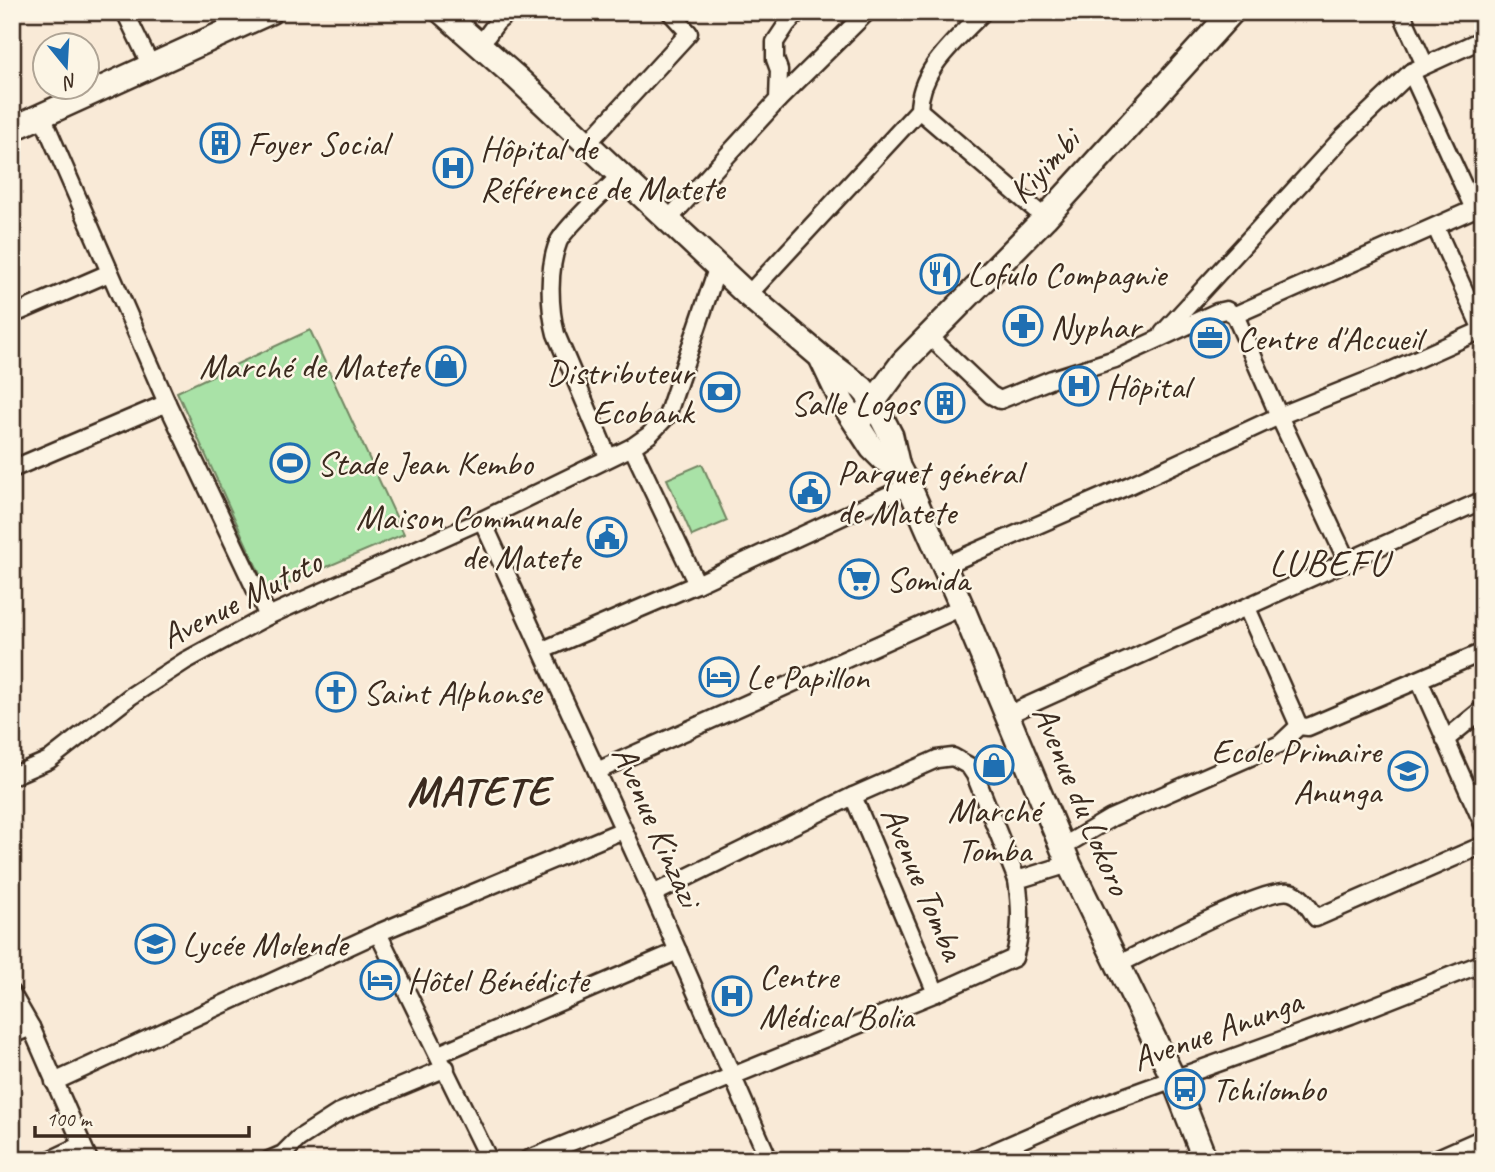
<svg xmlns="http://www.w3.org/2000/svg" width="1495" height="1172" viewBox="0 0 1495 1172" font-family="Caveat,sans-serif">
  <rect width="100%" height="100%" fill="#f9ead7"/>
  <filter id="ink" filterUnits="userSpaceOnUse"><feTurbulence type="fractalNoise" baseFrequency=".0143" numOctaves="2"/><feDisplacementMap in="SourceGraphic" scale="14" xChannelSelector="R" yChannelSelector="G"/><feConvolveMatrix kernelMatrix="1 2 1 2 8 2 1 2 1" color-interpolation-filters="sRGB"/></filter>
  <g filter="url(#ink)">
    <!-- park -->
    <g fill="#a9e2a7" stroke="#728662" stroke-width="2">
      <path d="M310 330 404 534 268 592 177 392Z"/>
      <path d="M702 464 727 521 692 536 667 479Z"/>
    </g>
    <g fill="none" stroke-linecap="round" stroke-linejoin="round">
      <!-- street casing -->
      <g stroke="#3b2a1e" stroke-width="21">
        <g id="street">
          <path d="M125 12 151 66"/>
          <path d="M1401 12 1425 65"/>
          <path d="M480 45 497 22 509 12"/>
          <path d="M1411 72 1474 209"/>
          <path d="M778 100 867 12"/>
          <path d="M919 110 1045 218"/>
          <path d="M42 116 167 403 268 616"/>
          <path d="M587 144 689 33 670 12"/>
          <path d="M668 220 778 100 779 70 775 59V42L787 24 798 12"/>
          <path d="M1436 228 1483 332"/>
          <path d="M748 295 919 110C920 68 956 41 983 12"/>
          <path d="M12 315 109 273"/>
          <path d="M1235 315 1279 416 1348 563"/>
          <path d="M1163 333 1342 138 1411 72 1483 39"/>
          <path d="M930 337 991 395 1000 400 1052 379 1115 359 1217 312 1226 310 1235 315 1483 205"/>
          <path d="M632 447 697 584"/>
          <path d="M608 457 556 334C549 308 548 268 558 243 562 231 608 188 620 176"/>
          <path d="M12 469 167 403"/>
          <path d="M482 520 653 894 769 1160"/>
          <path d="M943 566 1130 485 1279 416 1379 376 1482 330"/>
          <path d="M1247 608 1299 726"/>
          <path d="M543 650 697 584 908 486"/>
          <path d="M1419 680 1483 824"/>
          <path d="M1007 715 1483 500"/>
          <path d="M1445 740 1483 709"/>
          <path d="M597 771 962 607"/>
          <path d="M12 776 49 760 131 696 185 661 268 616 482 520 632 447 649 435 667 416 718 266"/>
          <path d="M853 796 936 993"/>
          <path d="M1062 847 1111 818 1280 744 1299 726 1308 727 1483 652"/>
          <path d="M653 894 853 796 937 759 953 757 969 766 975 775 1017 880"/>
          <path d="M378 933 489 1160"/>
          <path d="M1117 965C1146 951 1266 886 1290 892 1302 895 1309 908 1316 918L1483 845"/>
          <path d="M12 994 31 1027 89 1160"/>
          <path d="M12 1035 31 1027"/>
          <path d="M439 1054 678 951"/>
          <path d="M54 1082 378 933 623 830"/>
          <path d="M50 1160 82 1145"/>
          <path d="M269 1160 283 1154 298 1139 340 1112 446 1068"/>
          <path d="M527 1160 936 993 1014 958C1022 931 1021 908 1017 880L1069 864"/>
          <path d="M975 1160 1096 1107 1351 1015 1483 963"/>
          <path d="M1433 1160 1483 1138"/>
        </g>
      </g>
      <!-- secondary casing -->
      <g stroke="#3b2a1e" stroke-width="28">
        <g id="secondary">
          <path d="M442 12 517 78 748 295 821 357 862 388 873 401 891 436 898 467 913 495 962 607 1069 864 1174 1080 1205 1160"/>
          <path d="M12 129 270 12"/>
          <path d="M822 360 842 402 872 448 883 459 898 467"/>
          <path d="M857 424 903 362 1045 218 1232 12"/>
        </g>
      </g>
      <!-- street -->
      <use href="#street" stroke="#fcf5e5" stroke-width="16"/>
      <!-- secondary -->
      <use href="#secondary" stroke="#fcf5e5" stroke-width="23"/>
    </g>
  </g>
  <!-- icons -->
  <defs>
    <g id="building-ring" transform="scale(2.0125)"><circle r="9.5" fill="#fcf5e5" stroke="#1f6fb2" stroke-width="1.5"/><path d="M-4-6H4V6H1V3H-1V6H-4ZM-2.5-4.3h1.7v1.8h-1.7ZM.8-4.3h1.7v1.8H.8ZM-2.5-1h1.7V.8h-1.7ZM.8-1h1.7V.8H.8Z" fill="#1f6fb2"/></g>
    <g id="hospital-ring" transform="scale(2.0125)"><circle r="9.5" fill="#fcf5e5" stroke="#1f6fb2" stroke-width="1.5"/><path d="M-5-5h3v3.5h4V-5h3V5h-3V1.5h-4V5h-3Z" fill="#1f6fb2"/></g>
    <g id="restaurant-ring" transform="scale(2.0125)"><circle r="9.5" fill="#fcf5e5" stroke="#1f6fb2" stroke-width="1.5"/><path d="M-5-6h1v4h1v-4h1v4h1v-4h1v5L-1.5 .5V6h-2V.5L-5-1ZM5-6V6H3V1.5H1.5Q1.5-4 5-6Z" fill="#1f6fb2"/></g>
    <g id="pharmacy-ring" transform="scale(2.0125)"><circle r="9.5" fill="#fcf5e5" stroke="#1f6fb2" stroke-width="1.5"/><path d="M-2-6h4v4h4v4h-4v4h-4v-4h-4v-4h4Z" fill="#1f6fb2"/></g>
    <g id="office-ring" transform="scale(2.0125)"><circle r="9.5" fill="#fcf5e5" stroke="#1f6fb2" stroke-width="1.5"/><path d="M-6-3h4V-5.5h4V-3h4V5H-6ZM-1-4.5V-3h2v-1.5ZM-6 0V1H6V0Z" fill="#1f6fb2"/></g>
    <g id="shop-ring" transform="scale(2.0125)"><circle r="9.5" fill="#fcf5e5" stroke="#1f6fb2" stroke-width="1.5"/><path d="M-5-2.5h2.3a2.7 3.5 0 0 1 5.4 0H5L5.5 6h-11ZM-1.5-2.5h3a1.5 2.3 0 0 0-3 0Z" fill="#1f6fb2"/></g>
    <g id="bank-ring" transform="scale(2.0125)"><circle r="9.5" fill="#fcf5e5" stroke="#1f6fb2" stroke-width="1.5"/><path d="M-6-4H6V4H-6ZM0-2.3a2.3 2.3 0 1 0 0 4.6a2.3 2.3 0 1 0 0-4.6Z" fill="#1f6fb2"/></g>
    <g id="stadium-ring" transform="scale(2.0125)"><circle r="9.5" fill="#fcf5e5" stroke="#1f6fb2" stroke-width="1.5"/><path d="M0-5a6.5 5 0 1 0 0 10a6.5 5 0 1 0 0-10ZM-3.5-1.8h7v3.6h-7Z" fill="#1f6fb2"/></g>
    <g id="civic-ring" transform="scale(2.0125)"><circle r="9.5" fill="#fcf5e5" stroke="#1f6fb2" stroke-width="1.5"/><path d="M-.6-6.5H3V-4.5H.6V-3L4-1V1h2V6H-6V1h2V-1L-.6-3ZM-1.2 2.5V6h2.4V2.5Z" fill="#1f6fb2"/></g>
    <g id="supermarket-ring" transform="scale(2.0125)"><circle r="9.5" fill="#fcf5e5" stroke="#1f6fb2" stroke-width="1.5"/><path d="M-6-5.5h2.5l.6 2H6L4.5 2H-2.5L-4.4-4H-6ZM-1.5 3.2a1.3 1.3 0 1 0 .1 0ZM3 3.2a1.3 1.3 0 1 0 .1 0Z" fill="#1f6fb2"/></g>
    <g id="hotel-ring" transform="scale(2.0125)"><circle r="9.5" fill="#fcf5e5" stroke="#1f6fb2" stroke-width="1.5"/><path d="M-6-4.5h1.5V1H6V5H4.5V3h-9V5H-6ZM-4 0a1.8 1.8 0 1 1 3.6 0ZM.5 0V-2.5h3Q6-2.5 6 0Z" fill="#1f6fb2"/></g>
    <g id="church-ring" transform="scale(2.0125)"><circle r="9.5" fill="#fcf5e5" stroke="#1f6fb2" stroke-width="1.5"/><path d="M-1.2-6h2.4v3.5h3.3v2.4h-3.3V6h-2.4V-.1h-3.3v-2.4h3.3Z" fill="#1f6fb2"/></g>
    <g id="school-ring" transform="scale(2.0125)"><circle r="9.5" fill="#fcf5e5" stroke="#1f6fb2" stroke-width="1.5"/><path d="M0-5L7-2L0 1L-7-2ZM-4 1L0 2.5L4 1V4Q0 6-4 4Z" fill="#1f6fb2"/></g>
    <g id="bus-ring" transform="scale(2.0125)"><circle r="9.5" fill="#fcf5e5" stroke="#1f6fb2" stroke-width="1.5"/><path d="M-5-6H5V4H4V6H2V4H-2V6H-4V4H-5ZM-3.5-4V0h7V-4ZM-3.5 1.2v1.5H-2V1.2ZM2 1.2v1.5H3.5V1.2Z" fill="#1f6fb2"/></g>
  </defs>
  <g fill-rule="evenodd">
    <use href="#building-ring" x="220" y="143"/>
    <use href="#hospital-ring" x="453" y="168"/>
    <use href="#restaurant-ring" x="940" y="274"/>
    <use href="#pharmacy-ring" x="1023" y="326"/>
    <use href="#office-ring" x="1210" y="338"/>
    <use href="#shop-ring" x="446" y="366"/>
    <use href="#hospital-ring" x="1079" y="386"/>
    <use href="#bank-ring" x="720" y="392"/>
    <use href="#building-ring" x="945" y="403"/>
    <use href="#stadium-ring" x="290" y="463"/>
    <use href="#civic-ring" x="810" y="492"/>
    <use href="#civic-ring" x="607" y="537"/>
    <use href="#supermarket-ring" x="859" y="579"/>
    <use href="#hotel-ring" x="719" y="677"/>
    <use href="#church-ring" x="336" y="692"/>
    <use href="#shop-ring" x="994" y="765"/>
    <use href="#school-ring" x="1408" y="771"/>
    <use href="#school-ring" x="155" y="944"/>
    <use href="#hotel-ring" x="380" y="980"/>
    <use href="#hospital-ring" x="732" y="996"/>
    <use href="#bus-ring" x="1185" y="1089"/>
  </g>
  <g text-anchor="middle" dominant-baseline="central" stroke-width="5" stroke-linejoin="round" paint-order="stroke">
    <!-- poi labels -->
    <g font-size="35" fill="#3b2a1e" stroke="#fcf5e5" text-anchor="start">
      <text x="247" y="143">Foyer Social</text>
      <text x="480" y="148">Hôpital de<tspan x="480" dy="40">Référence de Matete</tspan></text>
      <text x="967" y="274">Lofulo Compagnie</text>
      <text x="1050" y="326">Nyphar</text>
      <text x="1237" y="338">Centre d'Accueil</text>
      <text x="419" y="366" text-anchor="end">Marché de Matete</text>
      <text x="693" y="372" text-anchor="end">Distributeur<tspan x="693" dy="40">Ecobank</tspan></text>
      <text x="1106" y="386">Hôpital</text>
      <text x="918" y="403" text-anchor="end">Salle Logos</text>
      <text x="317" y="463">Stade Jean Kembo</text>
      <text x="837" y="472">Parquet général<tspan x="837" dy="40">de Matete</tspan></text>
      <text x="580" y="517" text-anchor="end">Maison Communale<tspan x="580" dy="40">de Matete</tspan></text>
      <text x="886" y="579">Somida</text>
      <text x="746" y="677">Le Papillon</text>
      <text x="363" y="692">Saint Alphonse</text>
      <text x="1381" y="751" text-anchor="end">Ecole Primaire<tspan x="1381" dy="40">Anunga</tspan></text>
      <text x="994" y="810" text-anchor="middle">Marché<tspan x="994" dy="40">Tomba</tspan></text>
      <text x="182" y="944">Lycée Molende</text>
      <text x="759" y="976">Centre<tspan x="759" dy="40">Médical Bolia</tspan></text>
      <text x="407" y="980">Hôtel Bénédicte</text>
      <text x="1212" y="1089">Tchilombo</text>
    </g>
    <!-- street labels -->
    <g font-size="35" fill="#3b2a1e" stroke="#fcf5e5">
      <text transform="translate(1044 166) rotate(-47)">Kiyimbi</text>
      <text transform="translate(241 599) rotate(-27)">Avenue Mutoto</text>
      <text transform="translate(1082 800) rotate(67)">Avenue du Lokoro</text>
      <text transform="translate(657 826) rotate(66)">Avenue Kinzazi</text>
      <text transform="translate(923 883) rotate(67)">Avenue Tomba</text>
      <text transform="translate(1217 1030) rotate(-20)">Avenue Anunga</text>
    </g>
    <!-- quarter labels -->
    <g font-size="38" letter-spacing="2" fill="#3b2a1e" stroke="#fcf5e5">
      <text x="1329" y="562">LUBEFU</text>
    </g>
    <!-- district labels -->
    <g font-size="42" font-weight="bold" letter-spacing="2" fill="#3b2a1e" stroke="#fcf5e5">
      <text x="479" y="791">MATETE</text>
    </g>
  </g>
  <!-- margin -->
  <rect width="1495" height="1172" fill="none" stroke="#fcf5e5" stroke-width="42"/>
  <rect x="21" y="21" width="1453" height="1130" fill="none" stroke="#3b2a1e" stroke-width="2.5" filter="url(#ink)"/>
  <!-- north arrow -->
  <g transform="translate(66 66) rotate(162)"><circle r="33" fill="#fcf5e5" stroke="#afa495" stroke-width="2"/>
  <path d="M0-5L12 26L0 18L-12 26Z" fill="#1f6fb2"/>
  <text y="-10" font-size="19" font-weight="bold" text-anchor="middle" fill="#3b2a1e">N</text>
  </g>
  <!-- scale -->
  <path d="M35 1126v10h214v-10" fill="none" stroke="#3b2a1e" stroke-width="3.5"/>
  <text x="46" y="1126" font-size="21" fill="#3b2a1e" stroke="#fcf5e5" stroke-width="5" paint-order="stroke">100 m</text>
</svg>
